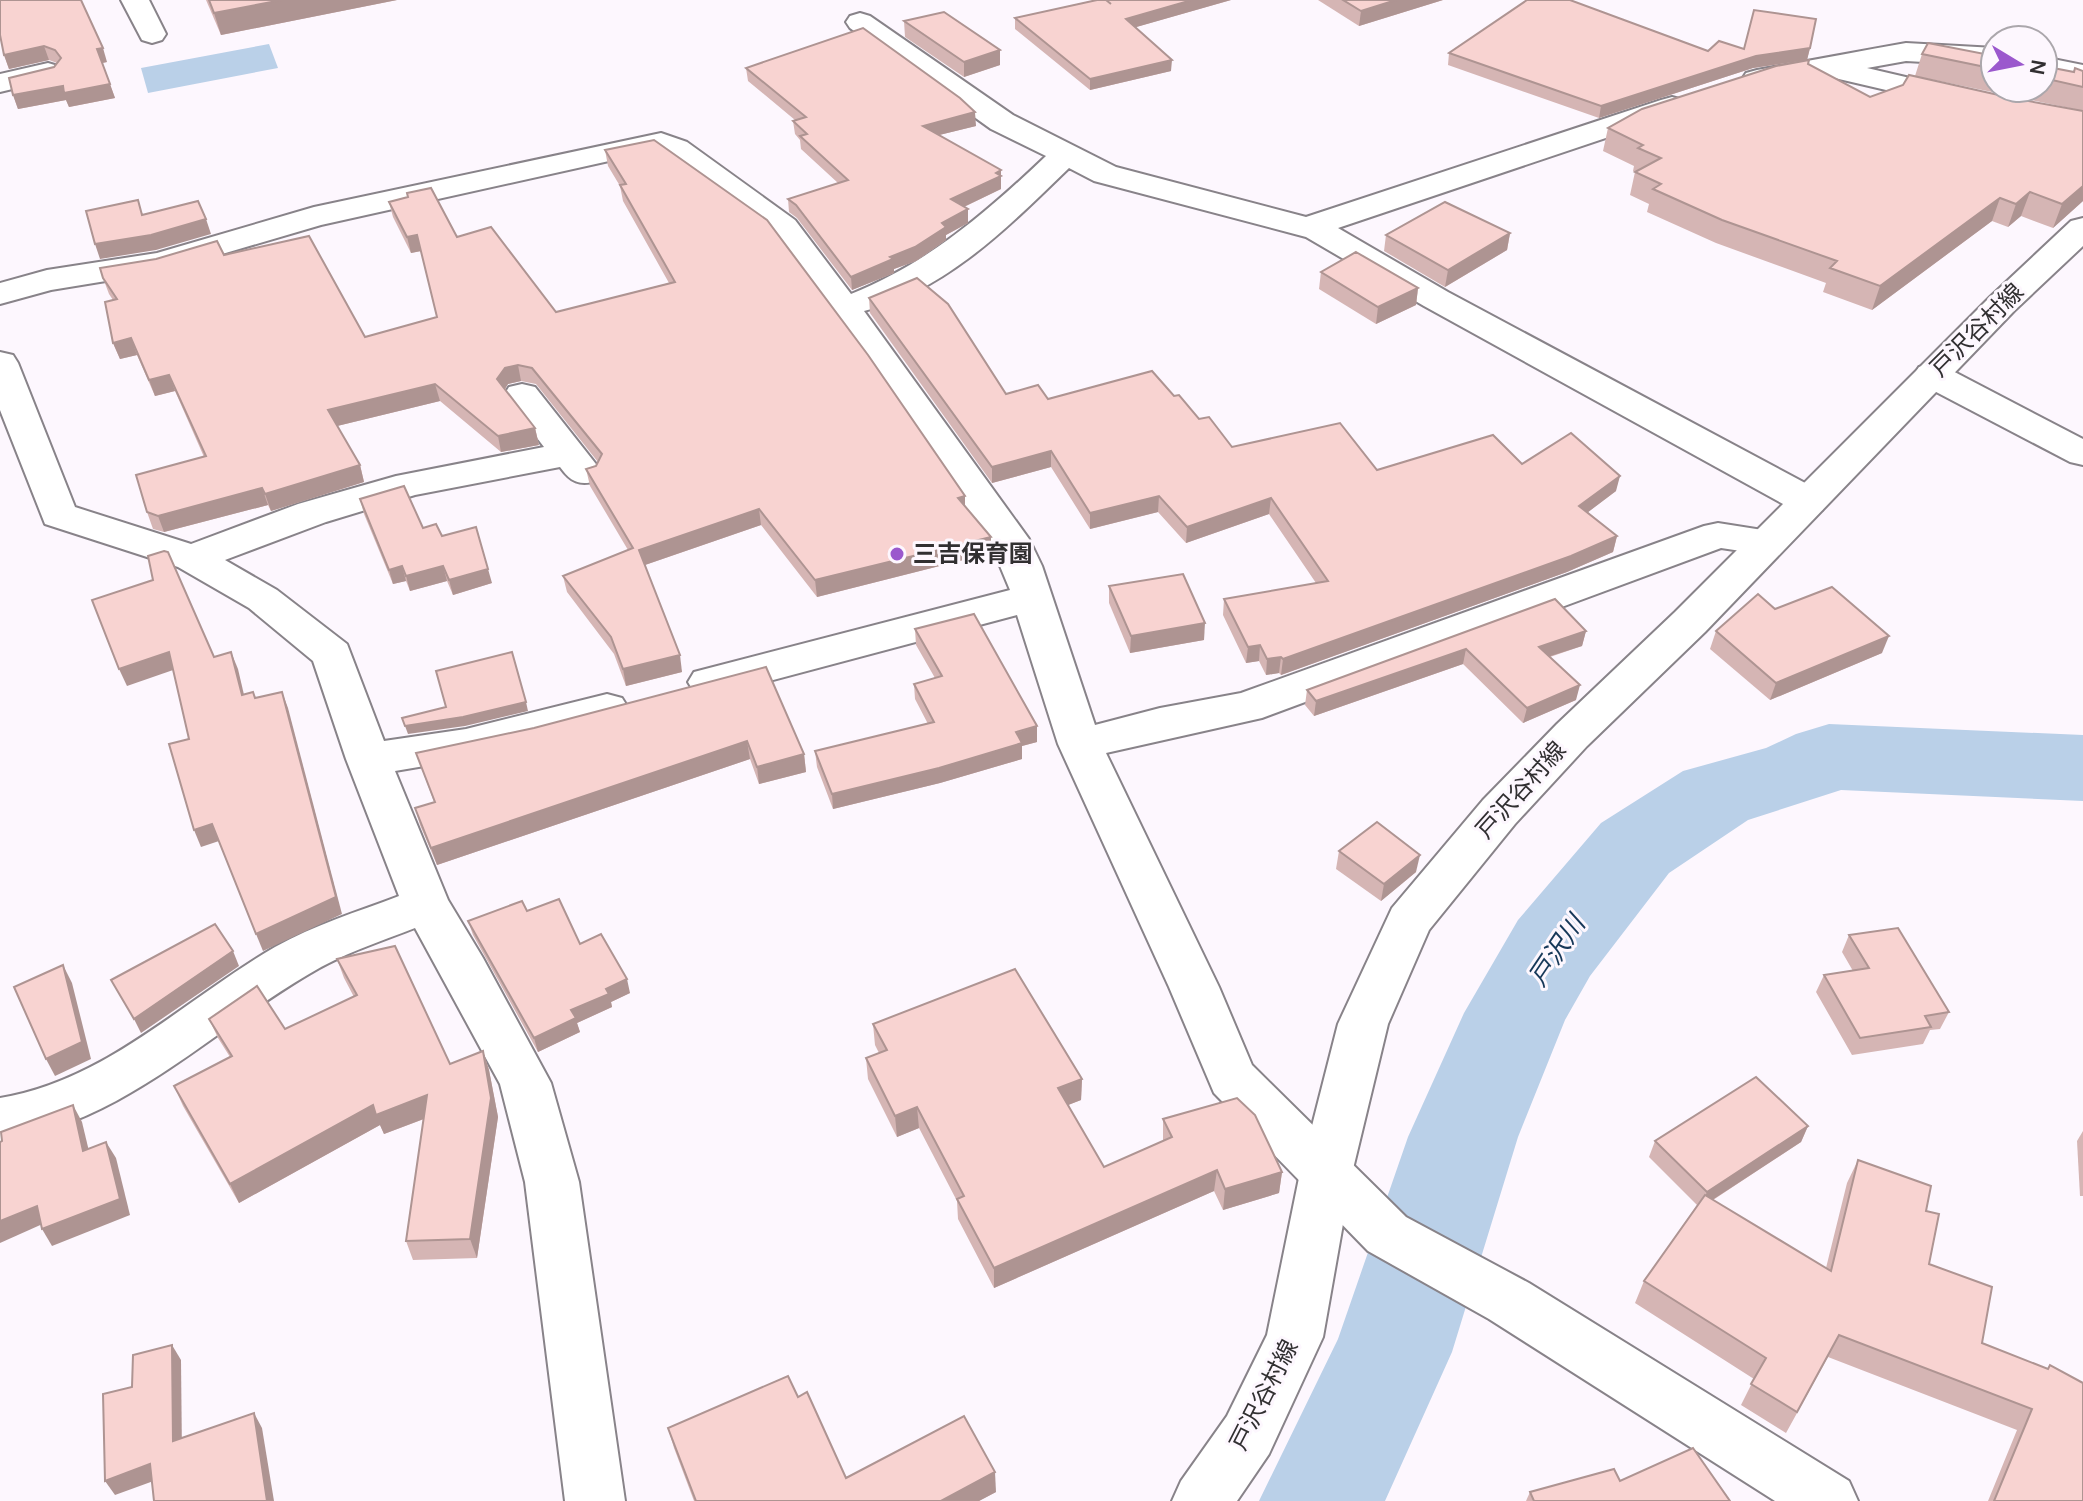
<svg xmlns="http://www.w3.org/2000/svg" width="2083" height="1501" viewBox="0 0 2083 1501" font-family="Karla,'Noto Sans JP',sans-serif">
  <rect width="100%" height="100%" fill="#fdf7fe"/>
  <!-- water -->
  <path fill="#bad0e8" d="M269 44 278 68 148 93 141 68Z"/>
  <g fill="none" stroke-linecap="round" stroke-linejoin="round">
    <!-- river -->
    <path fill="#bad0e8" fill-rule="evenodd" d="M1829 724 2083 735V801L1841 790 1748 820 1669 873 1590 976 1565 1020 1518 1137 1452 1352 1385 1501H1259L1338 1339 1408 1137 1464 1013 1518 920 1601 823 1683 771 1766 748 1796 734Z"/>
    <!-- street casing -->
    <g stroke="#888389" stroke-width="4">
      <g id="street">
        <path d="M121 0H149L166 34 162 40 152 43 142 40Z"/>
        <path d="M860 13 870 16 1013 115 1116 167 1306 217 1661 100 1672 97 1683 100 1687 106 1683 112 1338 228 1448 292 1822 492 1827 501 1822 510 1808 513 1794 510 1424 306 1306 237 1094 181 1069 168C1010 225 947 290 864 311L1029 539 1042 566 1095 725 1160 708 1241 693 1704 526 1718 523 1782 533 1788 542 1782 551 1768 555 1721 548 1262 718 1106 753 1219 987 1252 1065 1406 1217 1529 1283 1849 1481 1858 1501H1775L1489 1319 1368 1251 1214 1093 1169 987 1058 744 1017 615 709 697 694 692 688 682 694 672 1010 590 990 542 918 442 872 370 771 234 665 156 657 152 636 155 321 225 161 272 51 290 0 304V283L47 270 157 253 314 207 661 133 687 142 795 220 851 294C928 263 986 213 1046 156L991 129 850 28 846 22 850 16Z"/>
        <path d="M1906 43 1995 48V66L1906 61 1867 68 1970 92 1974 98 1970 104 1959 107 1826 76 1757 88 1746 85 1742 79 1746 73 1757 70C1808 61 1855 52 1906 43Z"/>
        <path d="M2043 57 2083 65V83L2043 75Z"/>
        <path d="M48 63 58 66 63 72 58 78 0 92V74Z"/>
        <path d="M0 352 13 355 18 363 75 507 191 544 298 504 396 476 544 447 504 395 509 387 522 384 535 387 603 473 597 481C579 486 571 482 560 467L415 495 326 522 225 560 277 590 347 644 384 741 466 729 607 694 622 698 629 709 622 720 607 724 466 759 395 771 448 900 483 958 551 1083 579 1182 625 1501H565L525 1182 500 1084 415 928C379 942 342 954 309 974 204 1036 125 1121 0 1142V1098C106 1081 185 999 275 947 314 925 357 912 399 896L346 759 313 661 249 608 178 567 45 524 0 410Z"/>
        <path d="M1932 364 1945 367 2083 439V465L2070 462 1919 383 1914 375 1919 367Z"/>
      </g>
    </g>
    <!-- secondary casing -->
    <g stroke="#888389" stroke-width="4">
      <path id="secondary" d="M2083 218V246L2014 311 1705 632 1587 746 1515 824 1429 930 1388 1024 1352 1173 1323 1337 1269 1454 1237 1501H1172L1181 1481 1227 1416 1267 1335 1300 1173 1338 1024 1392 908 1483 800 1557 724 1675 612 1990 297 2071 221Z"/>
    </g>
    <!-- street -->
    <use href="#street" fill="#fff" fill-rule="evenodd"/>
    <!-- secondary -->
    <use href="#secondary" fill="#fff" fill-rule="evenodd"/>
  </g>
  <!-- wall -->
  <g fill="#d5b5b4" fill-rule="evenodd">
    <path d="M206 0H397L221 35Z"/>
    <path d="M1095 0H1231L1136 27 1171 71 1090 90 1015 29V18Z"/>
    <path d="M1318 0H1443L1359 26Z"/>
    <path d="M904 21 1000 50V65L964 77 905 37Z"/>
    <path d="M0 35 107 62 102 63 115 98 69 107 66 100 18 109 13 95 54 67 57 63 49 60 9 69 4 55Z"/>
    <path d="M1810 48 1807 60 1753 68 1599 118 1448 65 1449 53 1708 51Z"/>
    <path d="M1922 54 1995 56V88H2043V66L2074 72 2083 71V201L2053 228 2021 216 2008 227 1992 221 1872 310 1823 292 1826 283 1716 243 1647 212 1649 204 1630 195 1635 172 1633 171 1634 166 1603 151 1608 128 1808 64 1870 97 1903 85 1915 76ZM1920 77 2079 110 2012 98Z"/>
    <path d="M746 68 976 126 939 135 1001 170V189L964 207 968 209V223L946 235V240L916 261 894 269V273L852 290 797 218 789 212 788 199 838 183 801 149 800 140 795 134 793 121 795 120 748 81Z"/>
    <path d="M605 150 965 496V507L991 553 817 597 761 525 645 565 682 672 626 686 614 654 567 592 563 576 628 550 590 486 586 469 596 466 598 462 536 384 521 381 508 384 505 389 535 428 539 445 501 452 440 401 337 426 360 465 364 482 271 511 268 505 164 532 153 529 147 512 204 457 175 391 155 396 137 355 120 359 113 343V300L109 294 103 278 224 255 365 337 437 317 421 251 411 253 393 217 389 202 457 237 556 312 669 283 623 201 620 186 608 166Z"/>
    <path d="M1510 233 1507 250 1445 287 1384 251 1386 235Z"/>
    <path d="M1321 272 1418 288 1416 305 1376 324 1319 289Z"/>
    <path d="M869 298 1006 394 1048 399 1174 396 1232 447 1377 470 1522 464 1616 491 1588 512 1617 536 1613 552 1567 572 1281 675 1279 673 1266 675 1259 661 1246 663 1223 615 1224 599 1316 583 1269 514 1186 543 1158 512 1090 529 1051 467 992 483 870 313Z"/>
    <path d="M360 499 442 536 492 583 453 595 447 581 410 591 406 581 393 584 364 514Z"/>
    <path d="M1109 586 1204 640 1130 653 1109 603Z"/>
    <path d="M1555 599 1586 631 1582 646 1550 657 1576 700 1523 723 1463 664 1314 716 1305 705 1307 690Z"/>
    <path d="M1775 609 1882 653 1770 700 1710 649 1716 631Z"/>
    <path d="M915 629 1037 726V742L1022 746V759L940 783 833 809 817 767 815 751 928 724 915 699 914 684 935 678 916 645Z"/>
    <path d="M766 667 804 754 806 772 759 784 750 759 437 865 420 825 415 808 434 802 416 753 534 728Z"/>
    <path d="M1339 851 1416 872 1381 901 1336 869Z"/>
    <path d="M527 911 580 944 630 993 611 1002 612 1007 577 1023 580 1032 538 1052 473 935 468 921Z"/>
    <path d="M1849 935 1949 1012 1940 1029 1930 1030 1923 1044 1852 1055 1816 992 1824 975 1853 971 1842 952Z"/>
    <path d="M337 959 450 1064 483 1051 489 1070 498 1117 477 1258 413 1260 406 1241 424 1119 384 1134 380 1125 239 1203 183 1106 174 1086 230 1057 218 1038 209 1019 285 1029 354 997 344 978Z"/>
    <path d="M873 1024 1082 1079 1081 1100 1068 1105 1104 1167 1163 1141V1119L1282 1172 1279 1193 1223 1210 1214 1191 994 1288 958 1219 957 1201 919 1128 897 1137 868 1079 866 1058 879 1053 875 1045Z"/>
    <path d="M1808 1126 1801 1142 1713 1200 1826 1268 1847 1183 1858 1160 1926 1211 1929 1264 1982 1343 2047 1369 2050 1365 2083 1501H1988L2017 1430 1828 1357 1786 1433 1741 1405 1754 1379 1635 1303 1644 1281 1697 1205 1649 1157 1655 1141Z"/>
    <path d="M2083 1131V1196H2080L2077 1141Z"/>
    <path d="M798 1397 846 1478 996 1492 979 1501H694L674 1448 668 1428Z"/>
    <path d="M1620 1481 1730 1501H1526L1530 1492Z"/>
  </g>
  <!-- shaded-wall -->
  <g fill="#ae9492">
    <path d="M282 0H397L221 35 214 13Z"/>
    <path d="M1192 0H1231L1126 30V19Z"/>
    <path d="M1396 0H1443L1359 26 1361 11Z"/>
    <path d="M44 46 49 60 9 69 4 55Z"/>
    <path d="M103 48 107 62 102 63 97 49Z"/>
    <path d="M1810 48 1807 60 1753 68 1599 118 1601 106 1756 56Z"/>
    <path d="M1000 50V65L964 77V62Z"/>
    <path d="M1172 60 1171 71 1090 90V79Z"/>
    <path d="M110 84 115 98 69 107 66 100 18 109 13 95 63 86Z"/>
    <path d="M975 112 976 126 923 139V126Z"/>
    <path d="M1001 170V189L951 213V199Z"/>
    <path d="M2083 186V201L2053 228 2062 204Z"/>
    <path d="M2030 192 2021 216 2008 227 2016 204Z"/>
    <path d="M2000 198 1992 221 1872 310 1880 286Z"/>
    <path d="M968 209V223L946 235V240L916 261 894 269V273L852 290 851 277 890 257 942 223Z"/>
    <path d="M206 219 211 234 156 250 100 259 95 244Z"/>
    <path d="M1510 233 1507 250 1445 287 1448 270Z"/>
    <path d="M417 235 421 251 411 253 407 237Z"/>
    <path d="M1418 288 1416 305 1376 324 1378 307Z"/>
    <path d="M131 338 137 355 120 359 113 343Z"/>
    <path d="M518 365 521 381 508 384 501 395 497 379 505 368Z"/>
    <path d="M169 375 175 391 155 396 149 380Z"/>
    <path d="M435 384 440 401 333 427 328 410Z"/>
    <path d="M535 428 539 445 501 452 498 436Z"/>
    <path d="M1051 451V467L992 483V467Z"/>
    <path d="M360 465 364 482 271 511 265 494Z"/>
    <path d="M1620 476 1616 491 1575 522 1579 506Z"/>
    <path d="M262 488 268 505 164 532 158 516Z"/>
    <path d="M965 496V513L958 498Z"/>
    <path d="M1159 496 1158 512 1090 529V513Z"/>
    <path d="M1271 498 1269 514 1186 543 1187 527Z"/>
    <path d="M759 509 761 525 642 566 639 550Z"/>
    <path d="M1617 536 1613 552 1567 572 1281 675 1283 659Z"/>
    <path d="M991 537V553L817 597 815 580Z"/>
    <path d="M402 566 406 581 393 584 389 570Z"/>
    <path d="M443 566 447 581 410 591 406 576Z"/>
    <path d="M488 569 492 583 453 595 449 580Z"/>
    <path d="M1205 623 1204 640 1130 653 1131 636Z"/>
    <path d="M1586 631 1582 646 1535 661 1539 647Z"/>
    <path d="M1889 636 1882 653 1770 700 1776 683Z"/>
    <path d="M1260 645 1259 661 1246 663 1248 647Z"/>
    <path d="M1466 649 1463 664 1314 716 1316 701Z"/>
    <path d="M169 652 176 669 127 686 119 669Z"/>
    <path d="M231 652 238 669 248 712 242 695Z"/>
    <path d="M680 655 682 672 626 686 623 669Z"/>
    <path d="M1281 657 1279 673 1266 675 1267 659Z"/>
    <path d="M1580 685 1576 700 1523 723 1527 708Z"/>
    <path d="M282 692 288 708 342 914 263 951 256 934Z"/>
    <path d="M526 702 528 711 465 726 408 734 405 726Z"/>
    <path d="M1037 726V742L1022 746V759L940 783 833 809 832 794Z"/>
    <path d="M747 741 750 759 437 865 431 848Z"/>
    <path d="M804 754 806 772 759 784 757 767Z"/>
    <path d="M212 824 219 841 201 847 194 830Z"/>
    <path d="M1420 855 1416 872 1381 901 1384 884Z"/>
    <path d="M233 951 239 966 141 1033 134 1019Z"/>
    <path d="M63 965 72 983 91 1059 55 1076 46 1059Z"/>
    <path d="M627 979 630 993 611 1002 612 1007 577 1023 580 1032 538 1052 534 1038 571 1010 606 989Z"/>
    <path d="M483 1051 489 1070 498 1117 477 1258 470 1239Z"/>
    <path d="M1082 1079 1081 1100 1058 1109V1088Z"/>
    <path d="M427 1095 434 1115 384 1134 380 1125 239 1203 230 1184 373 1105Z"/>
    <path d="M73 1105 82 1122 93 1168 83 1151Z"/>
    <path d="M917 1107 919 1128 897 1137 895 1116Z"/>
    <path d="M1808 1126 1801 1142 1700 1208 1707 1192Z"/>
    <path d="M106 1142 116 1158 130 1215 52 1246 42 1229Z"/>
    <path d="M1217 1170 1214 1191 994 1288V1268Z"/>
    <path d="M1282 1172 1279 1193 1223 1210 1225 1189Z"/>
    <path d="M37 1206 47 1222 0 1243V1221Z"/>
    <path d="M172 1345 181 1360 182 1456 173 1441Z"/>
    <path d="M254 1413 262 1428 274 1501H267Z"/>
    <path d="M150 1464 159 1479 115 1495 105 1481Z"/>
    <path d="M995 1472 996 1492 979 1501H941Z"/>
  </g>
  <!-- building -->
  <g fill="#f8d3d1" stroke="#ae9492" stroke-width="2">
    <path d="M0 0H81L103 48 97 49 110 84 64 93 63 86 13 95 9 78 54 67 61 58 55 50 44 46 4 55 0 35Z"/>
    <path d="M209 0H282L214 13Z"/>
    <path d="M1097 0H1106L1111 4 1106 0H1192L1126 19 1172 60 1090 79 1015 18Z"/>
    <path d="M1343 0H1396L1361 11Z"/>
    <path d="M1527 0H1570L1708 51 1719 41 1744 49 1754 10 1816 19 1810 48 1756 56 1601 106 1449 53Z"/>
    <path d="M944 12 1000 50 964 62 904 21Z"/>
    <path d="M863 28 960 98 975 112 923 126 1001 170 996 173 1001 176 951 199 968 209 942 223 946 227 915 247 890 257 893 259 851 277 796 205 788 199 848 180 800 136 807 134 793 121 806 117 746 68Z"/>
    <path d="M1928 43 1995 56V69L1922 54Z"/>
    <path d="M1809 60 1808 64 1870 97 1903 85 1909 75 2012 98 2083 111V186L2062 204 2030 192 2016 204 2000 198 1880 286 1830 268 1837 261 1722 220 1653 189 1661 184 1635 172 1661 158 1638 148 1643 145 1608 128 1642 109 1776 66Z"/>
    <path d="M2043 66 2074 72 2075 68 2083 71V87L2043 78Z"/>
    <path d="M654 140 767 220 868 355 965 496 958 498 991 537 815 580 759 509 639 550 680 655 623 669 611 637 563 576 633 548 586 469 596 466 602 454 532 368 518 365 505 368 497 379 535 428 498 436 435 384 328 410 360 465 265 494 262 488 158 516 147 512 136 475 206 456 169 375 149 380 131 338 113 343 105 302 117 299 103 278 100 268 156 259 217 241 224 255 309 236 365 337 437 317 417 235 407 237 389 202 408 197 407 193 431 188 457 237 491 227 556 312 675 282 620 185 626 184 605 150Z"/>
    <path d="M138 200 142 215 198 201 206 219 151 235 95 244 86 211Z"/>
    <path d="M1445 202 1510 233 1448 270 1386 235Z"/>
    <path d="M1356 252 1418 288 1378 307 1321 272Z"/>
    <path d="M917 278 948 304 1006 394 1038 385 1048 399 1152 371 1174 396 1179 395 1199 419 1209 417 1232 447 1340 423 1377 470 1493 435 1522 464 1571 433 1620 476 1579 506 1617 536 1571 556 1283 659 1281 657 1267 659 1260 645 1248 647 1224 599 1328 581 1271 498 1187 527 1159 496 1090 513 1051 451 992 467 869 298Z"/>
    <path d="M404 486 423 528 436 524 442 536 476 527 488 569 449 580 443 566 406 576 402 566 389 570 360 499Z"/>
    <path d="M164 551 168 552 214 657 231 652 242 695 253 692 255 698 282 692 336 897 256 934 212 824 194 830 169 744 189 739 169 652 119 669 92 600 153 580 148 556Z"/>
    <path d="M1183 574 1205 623 1131 636 1109 586Z"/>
    <path d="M1832 587 1889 636 1776 683 1716 631 1758 594 1775 609Z"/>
    <path d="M1555 599 1586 631 1539 647 1580 685 1527 708 1466 649 1316 701 1307 690Z"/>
    <path d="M974 614 1037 726 1016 732 1022 743 939 768 832 794 815 751 934 722 914 684 942 676 915 629Z"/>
    <path d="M512 652 526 702 463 717 405 726 402 718 446 707 436 671Z"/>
    <path d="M766 667 804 754 757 767 747 741 431 848 415 808 435 802 416 753 534 728Z"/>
    <path d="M1377 822 1420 855 1384 884 1339 851Z"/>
    <path d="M559 899 580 944 601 934 627 979 606 989 609 994 571 1010 576 1018 534 1038 468 921 522 901 527 911Z"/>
    <path d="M215 924 233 951 134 1019 111 980Z"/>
    <path d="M1898 928 1949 1012 1925 1016 1931 1027 1860 1038 1824 975 1869 968 1849 935Z"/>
    <path d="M395 946 450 1064 483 1051 491 1098 470 1239 406 1241 427 1095 376 1115 373 1105 230 1184 174 1086 232 1056 209 1019 257 986 285 1029 357 995 337 959Z"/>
    <path d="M63 965 82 1042 46 1059 14 987Z"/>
    <path d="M1015 969 1082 1079 1058 1088 1104 1167 1172 1137 1163 1119 1237 1098 1255 1115 1282 1172 1225 1189 1217 1170 994 1268 957 1199 964 1196 917 1107 895 1116 866 1058 887 1050 873 1024Z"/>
    <path d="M1756 1077 1808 1126 1707 1192 1655 1141Z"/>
    <path d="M73 1105 83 1151 106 1142 120 1199 42 1229 37 1206 0 1221V1142L2 1141 1 1132Z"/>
    <path d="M1858 1160 1931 1186 1926 1211 1939 1214 1929 1264 1992 1287 1982 1343 2048 1369 2050 1365 2083 1383V1501H1994L2032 1409 1839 1335 1797 1412 1751 1384 1766 1358 1644 1281 1705 1195 1831 1271Z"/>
    <path d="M172 1345 173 1441 254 1413 267 1501H154L150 1464 105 1481 103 1394 132 1387 133 1355Z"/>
    <path d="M788 1376 798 1397 807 1392 846 1478 964 1416 995 1472 941 1501H696L668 1428Z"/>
    <path d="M1693 1448 1730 1501H1534L1530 1492 1614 1469 1620 1481Z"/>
  </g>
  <!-- markers -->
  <circle fill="#9b58cd" stroke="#fdf7fe" stroke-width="3" cx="897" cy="554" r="8"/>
  <g text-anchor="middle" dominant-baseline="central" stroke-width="6" stroke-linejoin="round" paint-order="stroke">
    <!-- street labels -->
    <g font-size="24" fill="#312f31" stroke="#fdf7fe">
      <text transform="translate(1977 330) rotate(-45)">戸沢谷村線</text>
      <text transform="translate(1521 790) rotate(-48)">戸沢谷村線</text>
      <text transform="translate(1264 1395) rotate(-63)">戸沢谷村線</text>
    </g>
    <!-- poi labels -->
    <g font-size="24" font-weight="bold" fill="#312f31" stroke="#fdf7fe" text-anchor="start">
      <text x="913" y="554">三吉保育園</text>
    </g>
    <!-- water labels -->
    <g font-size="26" font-style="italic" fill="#163859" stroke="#fdf7fe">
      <text transform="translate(1557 951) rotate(-56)">戸沢川</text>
    </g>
  </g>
  <!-- north arrow -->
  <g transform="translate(2019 64) rotate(100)"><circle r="38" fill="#fdf7fe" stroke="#aba7ac" stroke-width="2"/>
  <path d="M0-6L14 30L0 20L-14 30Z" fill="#9b58cd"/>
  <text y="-12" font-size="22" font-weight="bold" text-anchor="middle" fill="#312f31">N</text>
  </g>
</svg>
